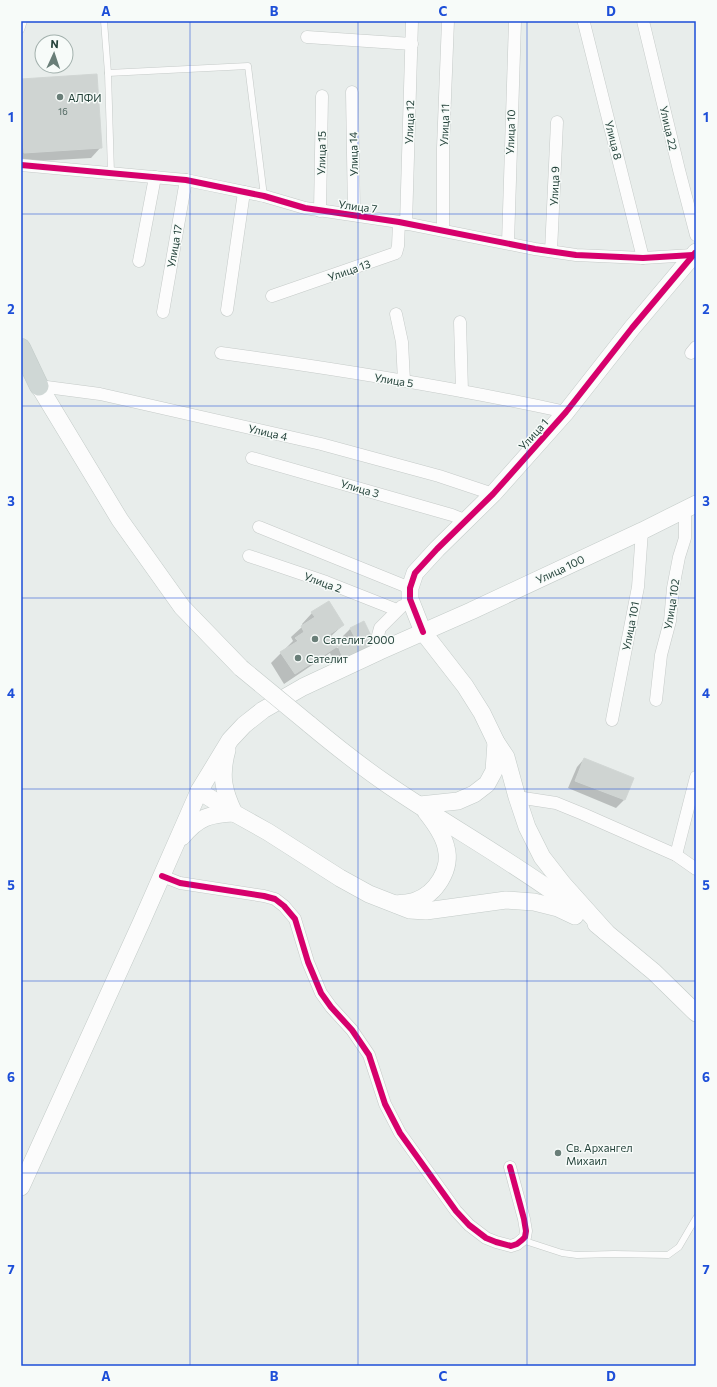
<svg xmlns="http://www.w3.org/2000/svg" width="717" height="1387" viewBox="0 0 717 1387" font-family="Commissioner,sans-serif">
  <rect width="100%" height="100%" fill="#e8edeb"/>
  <!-- shadow -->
  <g fill="#0003">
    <path d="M21 80 101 147 91 158 21 162Z"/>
    <path d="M312 613 343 625 330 637 337 648 346 643 343 636 350 629 375 646 336 668 330 653 284 684 271 663 293 641 291 637 303 626 302 624Z"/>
    <path d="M584 759 632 779 624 800 616 808 568 788 577 767Z"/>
  </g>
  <!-- building -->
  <g fill="#cfd4d2" stroke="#d1d6d4">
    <path d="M97 74 102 148 24 153 21 115V79Z"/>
    <path d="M329 601 344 625 330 634 338 646 295 674 280 652 298 641 295 638 304 632 301 626 315 617 311 612Z"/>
    <path d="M364 621 376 646 344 661 338 646 355 638 350 628Z"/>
    <path d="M584 758 634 778 625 800 575 781Z"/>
  </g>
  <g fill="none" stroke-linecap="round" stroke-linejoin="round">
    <!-- lane casing -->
    <g stroke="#c5cac8" stroke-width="7">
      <g id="lane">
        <path d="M104 21 108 73 111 173"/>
        <path d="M21 30 24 21"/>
        <path d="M108 73 248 66 264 196"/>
        <path d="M522 1240 562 1253 577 1255 614 1254 668 1255 679 1247 696 1218"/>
      </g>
    </g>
    <!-- street casing -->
    <g stroke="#c5cac8" stroke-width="13">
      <g id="street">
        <path d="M643 21 679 170 696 235"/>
        <path d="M584 23 643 258"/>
        <path d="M307 37 412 44"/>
        <path d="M352 92 354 215"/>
        <path d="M21 165 186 180 264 196 305 208 399 222 535 249 576 255 643 258 693 255"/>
        <path d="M320 211 322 96"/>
        <path d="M406 224 412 21"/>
        <path d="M443 230V148L448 21"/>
        <path d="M508 243 515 21"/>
        <path d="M551 251 557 122"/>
        <path d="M139 261 155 177"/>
        <path d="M272 296 396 253 398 246 399 222"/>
        <path d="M227 310 244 192"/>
        <path d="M163 312 186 180"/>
        <path d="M396 314 402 342 404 381"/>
        <path d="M460 322 462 391"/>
        <path d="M221 353C337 369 452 387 566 412"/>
        <path d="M691 353 696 347"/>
        <path d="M39 386 100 394 321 444 439 476 493 494"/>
        <path d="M252 458 452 515 467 521"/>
        <path d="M259 527 410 588"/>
        <path d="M249 556 326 582 397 610"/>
        <path d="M380 651 377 639 380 628 402 606"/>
        <path d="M656 700 661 655 670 621 673 588 679 557 685 538V509"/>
        <path d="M612 720 638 587 642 531"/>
        <path d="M517 797 556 803 583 814 676 855 696 869"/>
        <path d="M676 855 696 777"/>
        <path d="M162 876 180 883 264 896 275 899 284 906 295 919 308 962 321 993 331 1007 352 1030 369 1055 385 1104 400 1133 456 1211 469 1225 486 1238 496 1242 511 1246 517 1244 522 1240 525 1237 526 1231 524 1219 510 1167"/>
      </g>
    </g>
    <!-- secondary casing -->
    <g stroke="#c3cbc8" stroke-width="18">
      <g id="secondary">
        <path d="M39 386 120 520 182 607 241 668"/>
        <path d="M309 724C333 744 358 764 384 782 446 825 513 861 574 907"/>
        <path d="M227 750C220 775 223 790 234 813"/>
        <path d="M199 791 234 813 268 832 340 878 369 894 410 910 426 911 506 900 534 902 558 908 575 916"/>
        <path d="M420 805 458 801 474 794 487 784 494 771 496 742"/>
        <path d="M182 837C198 817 210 814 234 813"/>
        <path d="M396 904C402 903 409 903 415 901 436 894 452 869 446 847 443 834 434 822 426 812"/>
        <path d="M596 924 654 972 696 1013"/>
        <path d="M606 932 563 884 542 857 527 827 517 797 506 757 496 742 482 713 465 686 423 632 410 599V588L415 573 437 549 493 494 566 412 632 328 696 252"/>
        <path d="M21 1187 141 923 199 791 230 740 244 725 263 710 303 687 380 651 471 611 642 531 696 504"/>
      </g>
    </g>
    <!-- primary casing -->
    <g stroke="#c3ccc9" stroke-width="20">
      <path id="primary" d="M21 348 39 386"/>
    </g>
    <!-- lane -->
    <use href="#lane" stroke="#fcfcfc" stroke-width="6"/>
    <!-- street -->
    <use href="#street" stroke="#fcfcfc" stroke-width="12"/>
    <!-- secondary -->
    <use href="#secondary" stroke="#fcfcfc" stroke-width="17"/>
    <!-- primary -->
    <use href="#primary" stroke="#cfd7d5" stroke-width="19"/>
    <!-- secondary-bridge casing -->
    <g stroke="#c3cbc8" stroke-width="18" stroke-linecap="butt">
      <path id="secondary-bridge" d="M241 668 309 724"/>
    </g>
    <!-- secondary-bridge -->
    <use href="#secondary-bridge" stroke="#fcfcfc" stroke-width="17"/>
    <!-- cycleway casing -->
    <g stroke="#f7fbf9" stroke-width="8">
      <g id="cycleway">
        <path d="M21 165 186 180 264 196 305 208 399 222 535 249 576 255 643 258 693 255"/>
        <path d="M423 632 410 599V588L415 573 437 549 493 494 566 412 632 328 695 253"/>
        <path d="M162 876 180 883 264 896 275 899 284 906 295 919 308 962 321 993 331 1007 352 1030 369 1055 385 1104 400 1133 456 1211 469 1225 486 1238 496 1242 511 1246 517 1244 522 1240 525 1237 526 1231 524 1219 510 1167"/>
      </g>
    </g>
    <!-- cycleway -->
    <use href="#cycleway" stroke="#d6006c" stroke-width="6"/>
  </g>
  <!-- grid -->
  <path fill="none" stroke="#1d4ed8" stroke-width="1" stroke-opacity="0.55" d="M190 21V1366M358 21V1366M527 21V1366M21 214H696M21 406H696M21 598H696M21 789H696M21 981H696M21 1173H696"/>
  <!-- markers -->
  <g fill="#697e78" stroke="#f7fbf9" stroke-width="1.5">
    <circle cx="60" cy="97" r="4"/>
    <circle cx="315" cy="639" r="4"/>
    <circle cx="298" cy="658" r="4"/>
    <circle cx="558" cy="1153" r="4"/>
  </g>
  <g text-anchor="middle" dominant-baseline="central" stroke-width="3" stroke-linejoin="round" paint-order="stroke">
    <!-- number labels -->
    <g font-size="9" fill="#506761">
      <text x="63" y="111">16</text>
    </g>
    <!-- poi labels -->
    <g font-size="11" fill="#24423a" stroke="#f7fbf9" text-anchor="start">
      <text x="68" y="97">АЛФИ</text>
      <text x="323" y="639">Сателит 2000</text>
      <text x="306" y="658">Сателит</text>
      <text x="566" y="1147">Св. Архангел<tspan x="566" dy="13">Михаил</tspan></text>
    </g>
    <!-- street labels -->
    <g font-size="11" fill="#24423a" stroke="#f7fbf9">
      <text transform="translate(409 122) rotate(-88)">Улица 12</text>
      <text transform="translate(444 125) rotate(-88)">Улица 11</text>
      <text transform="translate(669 128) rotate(77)">Улица 22</text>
      <text transform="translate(510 132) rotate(-88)">Улица 10</text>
      <text transform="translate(614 140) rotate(76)">Улица 8</text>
      <text transform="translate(321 153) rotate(-89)">Улица 15</text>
      <text transform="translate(353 154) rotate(-91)">Улица 14</text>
      <text transform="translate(554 186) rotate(-88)">Улица 9</text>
      <text transform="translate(358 206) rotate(7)">Улица 7</text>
      <text transform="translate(174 246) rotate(-80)">Улица 17</text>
      <text transform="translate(349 270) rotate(-19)">Улица 13</text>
      <text transform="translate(394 380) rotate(9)">Улица 5</text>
      <text transform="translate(268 432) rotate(13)">Улица 4</text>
      <text transform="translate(533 434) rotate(-48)">Улица 1</text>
      <text transform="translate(360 488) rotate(16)">Улица 3</text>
      <text transform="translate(560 569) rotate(-25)">Улица 100</text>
      <text transform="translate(323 582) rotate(20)">Улица 2</text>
      <text transform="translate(671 604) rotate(-81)">Улица 102</text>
      <text transform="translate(630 626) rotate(-79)">Улица 101</text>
    </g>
  </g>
  <!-- border -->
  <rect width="717" height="1387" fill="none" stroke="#f7fbf9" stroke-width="44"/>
  <!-- north arrow -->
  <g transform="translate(54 54) rotate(3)"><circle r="19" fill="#f7fbf9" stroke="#a3b1ad"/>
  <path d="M0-3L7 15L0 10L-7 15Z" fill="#697e78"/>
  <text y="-6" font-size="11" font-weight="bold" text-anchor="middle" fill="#24423a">N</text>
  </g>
  <rect x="22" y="22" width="673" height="1343" fill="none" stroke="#1d4ed8" stroke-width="1.5"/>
  <g font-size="13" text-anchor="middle" font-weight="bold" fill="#1d4ed8">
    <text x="106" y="16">A</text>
    <text x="274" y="16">B</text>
    <text x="443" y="16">C</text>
    <text x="611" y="16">D</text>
    <text x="11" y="122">1</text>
    <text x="706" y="122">1</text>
    <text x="11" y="314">2</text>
    <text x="706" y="314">2</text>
    <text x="11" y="506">3</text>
    <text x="706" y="506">3</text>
    <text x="11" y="698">4</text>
    <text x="706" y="698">4</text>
    <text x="11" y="890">5</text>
    <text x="706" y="890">5</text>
    <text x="11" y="1082">6</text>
    <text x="706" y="1082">6</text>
    <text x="11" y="1274">7</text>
    <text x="706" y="1274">7</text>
    <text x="106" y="1381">A</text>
    <text x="274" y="1381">B</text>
    <text x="443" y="1381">C</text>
    <text x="611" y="1381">D</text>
  </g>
</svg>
